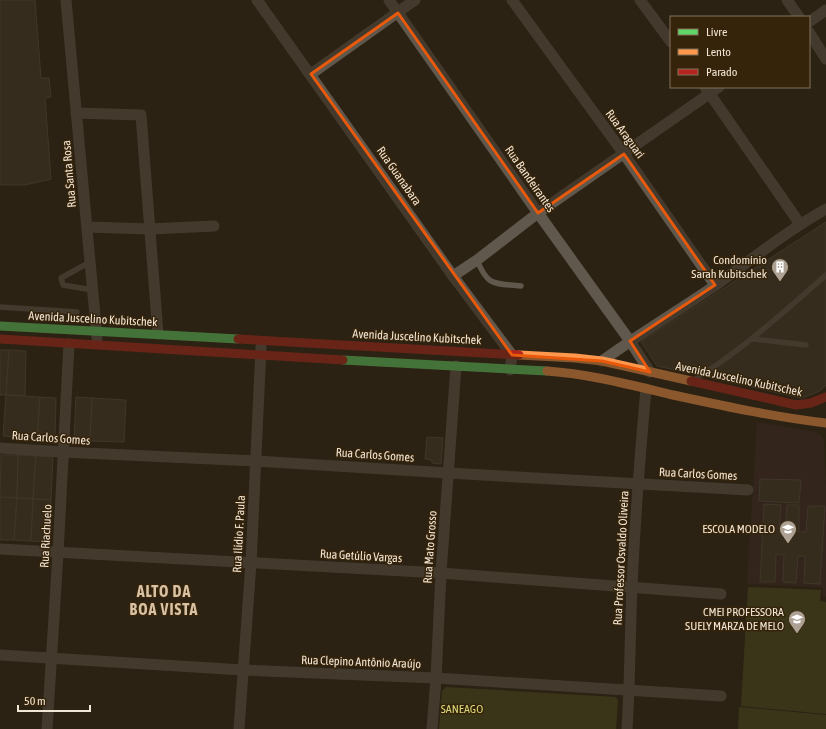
<svg xmlns="http://www.w3.org/2000/svg" width="826" height="729" viewBox="0 0 826 729" font-family="'Asap Condensed',sans-serif">
  <rect width="100%" height="100%" fill="#2c2214"/>
  <!-- education -->
  <path fill="#3c2926" d="M757 422 816 432 821 435 824 440 826 486V597L823 596V587L747 584Z"/>
  <!-- green -->
  <g fill="#4c4c1e">
    <path d="M748 587 821 590 820 601 826 602V714L741 706Z"/>
    <path d="M446 687 616 697 618 701 616 729H439L442 691Z"/>
    <path d="M739 707 826 715V729H738Z"/>
  </g>
  <!-- building -->
  <g fill="#423828" stroke="#564f42">
    <path d="M0 0H35L41 78H49L51 97 45 98 51 179 25 185H0Z"/>
    <path d="M826 222V385L820 391 802 398 657 366 641 342Z"/>
    <path d="M0 350H9L6 395H0Z"/>
    <path d="M9 350 26 351 25 396 6 395Z"/>
    <path d="M6 395 40 397 37 439 3 436Z"/>
    <path d="M40 397 56 398 55 440 37 439Z"/>
    <path d="M76 397 92 398 90 441 74 440Z"/>
    <path d="M92 398 126 400 124 442 90 441Z"/>
    <path d="M427 437 443 438 441 464 432 463V460L425 459Z"/>
    <path d="M1 455H18L17 498 0 497Z"/>
    <path d="M18 455 36 456 33 499 17 498Z"/>
    <path d="M36 456 53 457 51 500 33 499Z"/>
    <path d="M760 479 801 480 799 503 759 501Z"/>
    <path d="M0 497 17 498 14 540H0Z"/>
    <path d="M17 498 33 499 31 541 14 540Z"/>
    <path d="M33 499 51 500 49 542 31 541Z"/>
    <path d="M764 504 781 505 779 529 785 530 787 505H799V532H806L808 506H825L820 584 804 583 805 556H798L796 583 783 582 784 555 776 554 775 582H760Z"/>
  </g>
  <g fill="none" stroke-linecap="round" stroke-linejoin="round">
    <!-- lane -->
    <g stroke="#61584d" stroke-width="5.5">
      <path d="M477 260C488 287 494 283 521 286"/>
      <path d="M90 262 61 278 63 285 92 290"/>
      <path d="M0 307 77 312"/>
      <path d="M753 339 806 345"/>
      <path d="M694 380C742 350 784 312 826 275"/>
    </g>
    <!-- street -->
    <g stroke="#61584d" stroke-width="11">
      <path d="M66 0 97 338"/>
      <path d="M257 0 453 276 512 355 510 370"/>
      <path d="M389 0 538 213 630 341 650 372"/>
      <path d="M512 0 624 154 715 285"/>
      <path d="M640 0 671 42"/>
      <path d="M787 0 799 17"/>
      <path d="M809 22 826 10"/>
      <path d="M809 32 826 59"/>
      <path d="M311 74 415 0"/>
      <path d="M705 87 800 224"/>
      <path d="M76 113 141 115 158 334"/>
      <path d="M87 227 150 229 214 226"/>
      <path d="M453 276 477 260 538 213 719 87"/>
      <path d="M602 361C639 334 678 311 716 285 752 259 787 231 826 209"/>
      <path d="M0 448 62 452 256 461 448 473 748 490"/>
      <path d="M0 549 441 573 721 594"/>
      <path d="M0 655 243 670 436 678 721 696"/>
      <path d="M47 729 58 553 69 344"/>
      <path d="M239 729 251 563 261 347"/>
      <path d="M432 729 436 678 441 573 456 366"/>
      <path d="M627 729C630 681 630 634 632 586 635 520 640 455 646 389"/>
    </g>
    <!-- fast -->
    <g stroke="#63d668" stroke-width="9">
      <path d="M0 326 238 339"/>
      <path d="M343 360 547 371"/>
    </g>
    <!-- slow -->
    <g stroke="#ff974d" stroke-width="9">
      <path d="M519 355 575 358 602 361 691 381"/>
      <path d="M547 371C590 374 631 385 673 395 724 406 774 417 826 423"/>
    </g>
    <!-- jam -->
    <g stroke="#b3261e" stroke-width="9">
      <path d="M0 339 343 360"/>
      <path d="M238 339 519 355"/>
      <path d="M691 381 796 405 811 403 826 397"/>
    </g>
  </g>
  <!-- marked area -->
  <path d="M0 0H826V729H0ZM398 13 538 213 624 154 715 285 630 341 650 372 602 361 512 355 311 74Z" fill="#2c2214" fill-opacity=".55" fill-rule="evenodd"/>
  <path fill="none" stroke="#e8590c" stroke-width="3" stroke-linejoin="round" d="M398 13 538 213 624 154 715 285 630 341 650 372 602 361 512 355 311 74Z"/>
  <!-- icons -->
  <defs>
    <g id="building-pin" transform="scale(0.9)"><path d="M0 17L-7.5 6A9.5 9.5 0 1 1 7.5 6Z" fill="#aca192" stroke="#36240a"/><path d="M-4-6H4V6H1V3H-1V6H-4ZM-2.5-4.3h1.7v1.8h-1.7ZM.8-4.3h1.7v1.8H.8ZM-2.5-1h1.7V.8h-1.7ZM.8-1h1.7V.8H.8Z" fill="#fff"/></g>
    <g id="school-pin" transform="scale(0.9)"><path d="M0 17L-7.5 6A9.5 9.5 0 1 1 7.5 6Z" fill="#aca192" stroke="#36240a"/><path d="M0-5L7-2L0 1L-7-2ZM-4 1L0 2.5L4 1V4Q0 6-4 4Z" fill="#fff"/></g>
  </defs>
  <g fill-rule="evenodd">
    <use href="#building-pin" x="780" y="267"/>
    <use href="#school-pin" x="788" y="529"/>
    <use href="#school-pin" x="797" y="619"/>
  </g>
  <g text-anchor="middle" dominant-baseline="central" stroke-width="3" stroke-linejoin="round" paint-order="stroke">
    <!-- street labels -->
    <g font-size="12" fill="#f1e5d6" stroke="#36240a">
      <text transform="translate(625 134) rotate(54)">Rua Araguari</text>
      <text transform="translate(69 174) rotate(-95)">Rua Santa Rosa</text>
      <text transform="translate(399 176) rotate(55)">Rua Guanabara</text>
      <text transform="translate(530 179) rotate(55)">Rua Bandeirantes</text>
      <text transform="translate(93 319) rotate(3)">Avenida Juscelino Kubitschek</text>
      <text transform="translate(417 337) rotate(3)">Avenida Juscelino Kubitschek</text>
      <text transform="translate(739 379) rotate(12)">Avenida Juscelino Kubitschek</text>
      <text transform="translate(51 438) rotate(4)">Rua Carlos Gomes</text>
      <text transform="translate(375 455) rotate(4)">Rua Carlos Gomes</text>
      <text transform="translate(698 474) rotate(3)">Rua Carlos Gomes</text>
      <text transform="translate(239 534) rotate(-87)">Rua Ilídio F. Paula</text>
      <text transform="translate(46 536) rotate(-87)">Rua Riachuelo</text>
      <text transform="translate(430 547) rotate(-86)">Rua Mato Grosso</text>
      <text transform="translate(361 556) rotate(3)">Rua Getúlio Vargas</text>
      <text transform="translate(621 558) rotate(-87)">Rua Professor Osvaldo Oliveira</text>
      <text transform="translate(361 662) rotate(2)">Rua Clepino Antônio Araújo</text>
    </g>
    <!-- poi labels -->
    <g font-size="12" fill="#f1e5d6" stroke="#36240a" text-anchor="end">
      <text x="767" y="260">Condomínio<tspan x="767" dy="14">Sarah Kubitschek</tspan></text>
      <text x="775" y="529">ESCOLA MODELO</text>
      <text x="784" y="612">CMEI PROFESSORA<tspan x="784" dy="14">SUELY MARZA DE MELO</tspan></text>
    </g>
    <!-- park labels -->
    <g font-size="12" fill="#d5d978" stroke="#36240a">
      <text x="462" y="709">SANEAGO</text>
    </g>
    <!-- district labels -->
    <g font-size="16" font-weight="bold" letter-spacing="1" fill="#d9c1a4" stroke="#36240a">
      <text x="164" y="591">ALTO DA<tspan x="164" dy="18">BOA VISTA</tspan></text>
    </g>
  </g>
  <!-- legend -->
  <rect x="670" y="16" width="140" height="72" fill="#36240a" stroke="#81715c"/>
  <rect x="678" y="29" width="20" height="6" fill="#63d668" stroke="#81715c"/>
  <text x="706" y="36" font-size="12" fill="#f1e5d6">Livre</text>
  <rect x="678" y="49" width="20" height="6" fill="#ff974d" stroke="#81715c"/>
  <text x="706" y="56" font-size="12" fill="#f1e5d6">Lento</text>
  <rect x="678" y="69" width="20" height="6" fill="#b3261e" stroke="#81715c"/>
  <text x="706" y="76" font-size="12" fill="#f1e5d6">Parado</text>
  <!-- scale -->
  <path d="M18 705v6h72v-6" fill="none" stroke="#f1e5d6" stroke-width="2"/>
  <text x="24" y="705" font-size="12" fill="#f1e5d6" stroke="#36240a" stroke-width="3" paint-order="stroke">50 m</text>
</svg>
